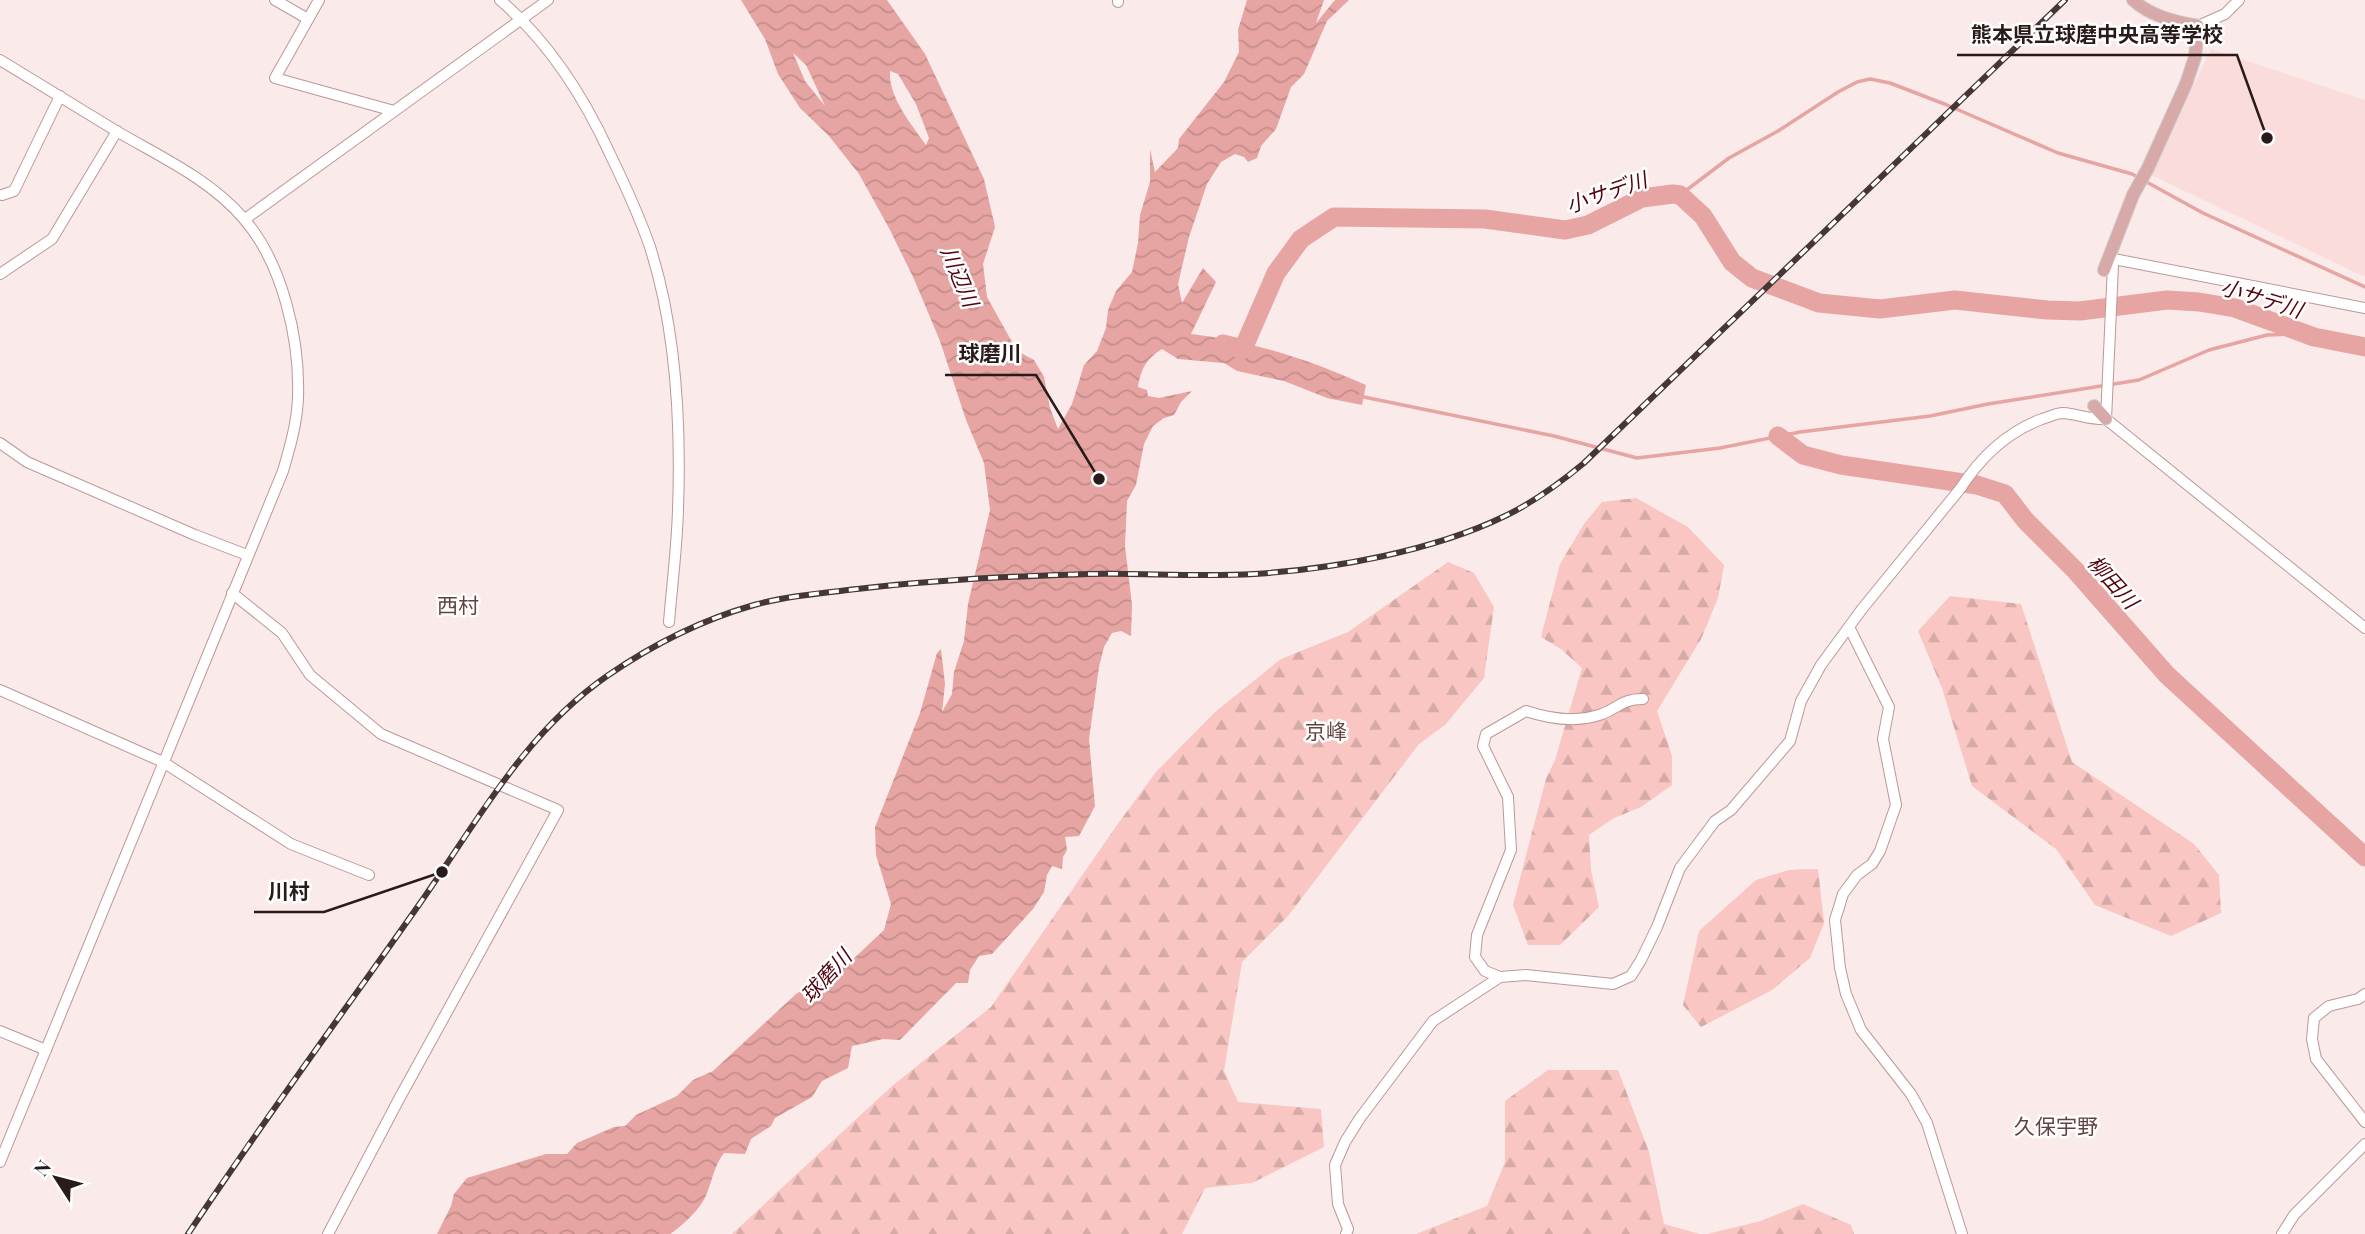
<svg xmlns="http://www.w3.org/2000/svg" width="2365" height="1234" viewBox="0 0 2365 1234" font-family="'Playfair Display','Noto Sans JP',serif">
  <defs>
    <pattern id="forest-firs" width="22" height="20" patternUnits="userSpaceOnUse" patternTransform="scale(1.75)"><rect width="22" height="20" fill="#f9c6c3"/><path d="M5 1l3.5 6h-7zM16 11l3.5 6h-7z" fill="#d5aaa7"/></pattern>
    <pattern id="water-waves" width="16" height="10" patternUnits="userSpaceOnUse" patternTransform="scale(1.75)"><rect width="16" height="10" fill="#e6a5a2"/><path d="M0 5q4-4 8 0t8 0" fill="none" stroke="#c58d8b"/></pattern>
  </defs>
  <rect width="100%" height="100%" fill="#faeae9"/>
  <!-- built -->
  <path fill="#fadddb" d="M2211 49 2365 100V277L2151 175Z"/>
  <!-- forest -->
  <g fill="url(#forest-firs)">
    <path d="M1636 498 1688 527 1724 565 1718 598 1701 639 1657 711 1672 756V785L1641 807 1614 818 1589 835 1591 870 1599 907 1560 945H1528L1513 905 1546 779 1555 760 1582 668 1561 649 1541 637 1560 564 1584 524 1602 502Z"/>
    <path d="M1448 562 1474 573 1494 607 1484 678 1445 725 1419 744 1288 916 1242 962 1224 1071 1238 1102 1321 1109 1324 1147 1252 1183 1205 1188 1182 1234H732L892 1086 991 1007 1117 825 1156 772 1215 712 1281 659 1348 632Z"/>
    <path d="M1950 596 2021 604 2072 762 2194 844 2219 875 2221 913 2171 936 2095 905 2056 849 1972 786 1942 688 1918 631Z"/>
    <path d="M1818 869 1824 923 1810 958 1772 990 1701 1027 1683 1005 1699 931 1756 880 1789 870Z"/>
    <path d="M1548 1070H1618L1649 1152 1664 1224 1700 1234H1416L1487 1206 1505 1162V1101Z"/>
    <path d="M1803 1204 1851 1225 1854 1234H1707L1761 1221Z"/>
  </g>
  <!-- water -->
  <path fill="url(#water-waves)" fill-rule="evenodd" d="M741 0H887L925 54 984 179 995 227 983 264 987 297 1017 351 1034 360 1044 377 1050 408 1058 429 1072 404 1084 365 1097 351 1106 328 1108 310 1116 291 1132 272 1138 243 1140 215 1150 182V149L1155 172 1178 148 1179 139 1224 82 1239 52 1238 30 1247 0H1324L1316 23 1335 0H1349L1327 21 1304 74 1291 87 1276 129 1261 146 1257 158 1248 162 1244 157 1235 154 1221 162 1207 184 1189 237 1178 284 1182 303 1203 268 1216 282 1191 334C1252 341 1311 360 1366 385L1362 405 1327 398 1284 381 1237 371 1224 363 1178 359 1162 349C1146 359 1141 369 1138 387L1147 390 1148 396 1159 398 1192 391 1181 402 1174 415 1164 418 1153 426 1144 444 1136 485 1127 501 1125 546 1132 605 1131 636 1121 631 1112 633 1104 647 1099 667 1089 739 1095 806 1079 836 1065 837 1067 850 1063 857 1062 869 1052 866 1047 875 1044 892 1033 909 992 954 979 956 970 970 968 983H956L900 1040 883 1039 852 1046 848 1068 822 1081 812 1097 775 1118 771 1126 751 1139 745 1154 724 1153C714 1166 713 1178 707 1193 702 1208 683 1225 670 1234H437L451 1206 454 1194 467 1178 546 1154H567L577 1143 614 1127 625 1126 636 1115 677 1096 693 1080 713 1071 796 994 849 963 884 930 891 904 876 855 875 827 920 713 937 653 941 649 945 684 942 712 952 694 954 672 964 641 968 604 990 510 984 463 966 420 940 341 914 279 889 228 859 174 829 136 800 108 778 74 765 39ZM793 53 806 65 825 106 805 81ZM890 71 898 74 916 104 929 138 926 145C912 125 888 97 890 71Z"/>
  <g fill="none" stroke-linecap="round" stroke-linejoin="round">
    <!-- stream -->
    <g stroke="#e6a5a2" stroke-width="3.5">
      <path d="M1680 195 1729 158 1778 131 1838 92 1857 82 1870 79 1890 83 1947 105 2058 153 2132 174 2203 213 2365 287"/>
      <path d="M1359 396 1554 436 1637 458 1720 448 1800 432 1930 416 1988 404 2139 380 2209 350 2267 335 2298 334 2314 337"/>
    </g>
    <!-- river -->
    <g stroke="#e6a5a2" stroke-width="19">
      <path d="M1223 344 1243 349 1276 273 1301 239 1334 217 1485 219 1565 230 1588 225 1642 198 1673 194 1680 195 1703 216 1732 262 1752 278 1819 303 1880 309 1955 300 2047 310 2080 311 2167 300 2199 302 2235 308 2314 337 2365 347"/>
      <path d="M1778 436 1803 455 1841 465 1977 485 2005 494 2025 520 2074 569 2167 675 2365 857"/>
    </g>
    <!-- minor casing -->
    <g stroke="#bc9896" stroke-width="12">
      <g id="minor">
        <path d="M275 0 308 19"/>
        <path d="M319 0 275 78 394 111"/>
        <path d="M500 0C548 41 584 97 610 154 625 185 639 215 650 247 676 328 681 426 678 510 677 547 672 585 669 622"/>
        <path d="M1118 0V2"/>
        <path d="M2198 26 2225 14 2239 0"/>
        <path d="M0 60C39 84 78 108 118 132 161 157 211 180 244 219 283 264 300 340 298 398 297 423 290 447 283 471L0 1162"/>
        <path d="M2 195 14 191 60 96"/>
        <path d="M245 219 548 0"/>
        <path d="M2109 258 2365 308"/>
        <path d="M0 274 52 239 117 131"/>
        <path d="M2106 419 2113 265 2109 258"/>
        <path d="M0 443 27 462 195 535 247 555"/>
        <path d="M232 593 282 633 310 675 381 734 558 810 399 1099 328 1234"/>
        <path d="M1849 627 1889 707 1883 739 1896 805 1880 851 1872 864 1857 875 1843 894 1835 920 1840 968 1846 994 1861 1030 1911 1094 1927 1123 1962 1234"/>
        <path d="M0 690 163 762 291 844 369 875"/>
        <path d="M1500 977 1485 971 1475 957 1477 935 1511 850 1508 797 1483 746 1486 734 1526 711C1550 719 1577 723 1602 714 1620 707 1622 699 1643 699"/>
        <path d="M2365 994 2358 999 2329 1006 2314 1018 2312 1039 2316 1059 2365 1122"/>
        <path d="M0 1031 46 1050"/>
        <path d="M1346 1234 1348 1229 1338 1204 1335 1165 1345 1142 1360 1118 1433 1021 1500 977 1526 975 1613 984 1631 976 1641 960 1657 927 1680 868 1715 821 1731 810 1790 741 1801 701 1821 665 1862 609 1960 489C1980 458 2007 432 2042 419 2049 417 2056 413 2063 413 2078 414 2091 420 2106 419L2365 628"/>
        <path d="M2282 1234 2294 1215 2365 1144"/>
      </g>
    </g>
    <!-- major casing -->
    <g stroke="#d0cdcd" stroke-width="14">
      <g id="major">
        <path d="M2104 270 2133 195 2148 168 2186 84 2195 57 2198 26C2176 22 2150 16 2133 0"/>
        <path d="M2094 406 2106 419"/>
      </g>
    </g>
    <!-- minor -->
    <use href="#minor" stroke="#fff" stroke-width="10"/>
    <!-- major -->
    <use href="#major" stroke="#d7aaa9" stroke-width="12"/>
    <!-- rail casing -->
    <g stroke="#443736" stroke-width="6">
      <path id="rail" d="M188 1234C261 1124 340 1017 416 909 475 826 522 735 607 676 652 645 701 620 754 605 787 596 823 593 857 589 934 580 1012 576 1090 574 1144 573 1199 577 1254 574 1334 569 1433 551 1505 516 1534 502 1560 483 1584 463L2065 0"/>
    </g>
    <!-- rail -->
    <use href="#rail" stroke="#fff" stroke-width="3.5" stroke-dasharray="10" stroke-linecap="butt"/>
  </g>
  <g text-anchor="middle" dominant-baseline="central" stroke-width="5" stroke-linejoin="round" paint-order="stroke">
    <!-- water labels -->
    <g font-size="21" font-style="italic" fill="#53040f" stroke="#fff">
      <text transform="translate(1606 191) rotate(-19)">小サデ川</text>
      <text transform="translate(961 276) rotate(67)">川辺川</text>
      <text transform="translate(2262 297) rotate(17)">小サデ川</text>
      <text transform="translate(2114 581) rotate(48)">柳田川</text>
      <text transform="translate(825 975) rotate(-48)">球磨川</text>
    </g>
    <!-- neighbourhood labels -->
    <g font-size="21" fill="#634342" stroke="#fff">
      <text x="458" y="604">西村</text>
      <text x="1326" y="730">京峰</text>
      <text x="2056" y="1125">久保宇野</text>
    </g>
  </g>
  <!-- callouts -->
  <path fill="none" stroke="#281b1a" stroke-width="2.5" d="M2267 138L2237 55H1957M1099 479L1036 375H945M442 872L324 912H254"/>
  <g fill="#281b1a" stroke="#fff" stroke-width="2.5">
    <circle cx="2267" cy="138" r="7"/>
    <circle cx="1099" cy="479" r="7"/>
    <circle cx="442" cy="872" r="7"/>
  </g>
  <g font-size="21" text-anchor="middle" font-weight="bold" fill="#281b1a" stroke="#fff" stroke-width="5" stroke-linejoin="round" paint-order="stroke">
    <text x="2097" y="42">熊本県立球磨中央高等学校</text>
    <text x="990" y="361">球磨川</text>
    <text x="289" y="899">川村</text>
  </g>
  <!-- north arrow -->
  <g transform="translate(56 1178) rotate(306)" stroke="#ffffff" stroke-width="5" paint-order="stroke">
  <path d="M0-5L12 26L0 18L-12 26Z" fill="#281b1a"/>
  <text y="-10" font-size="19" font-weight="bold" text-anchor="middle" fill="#281b1a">N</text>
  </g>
</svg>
